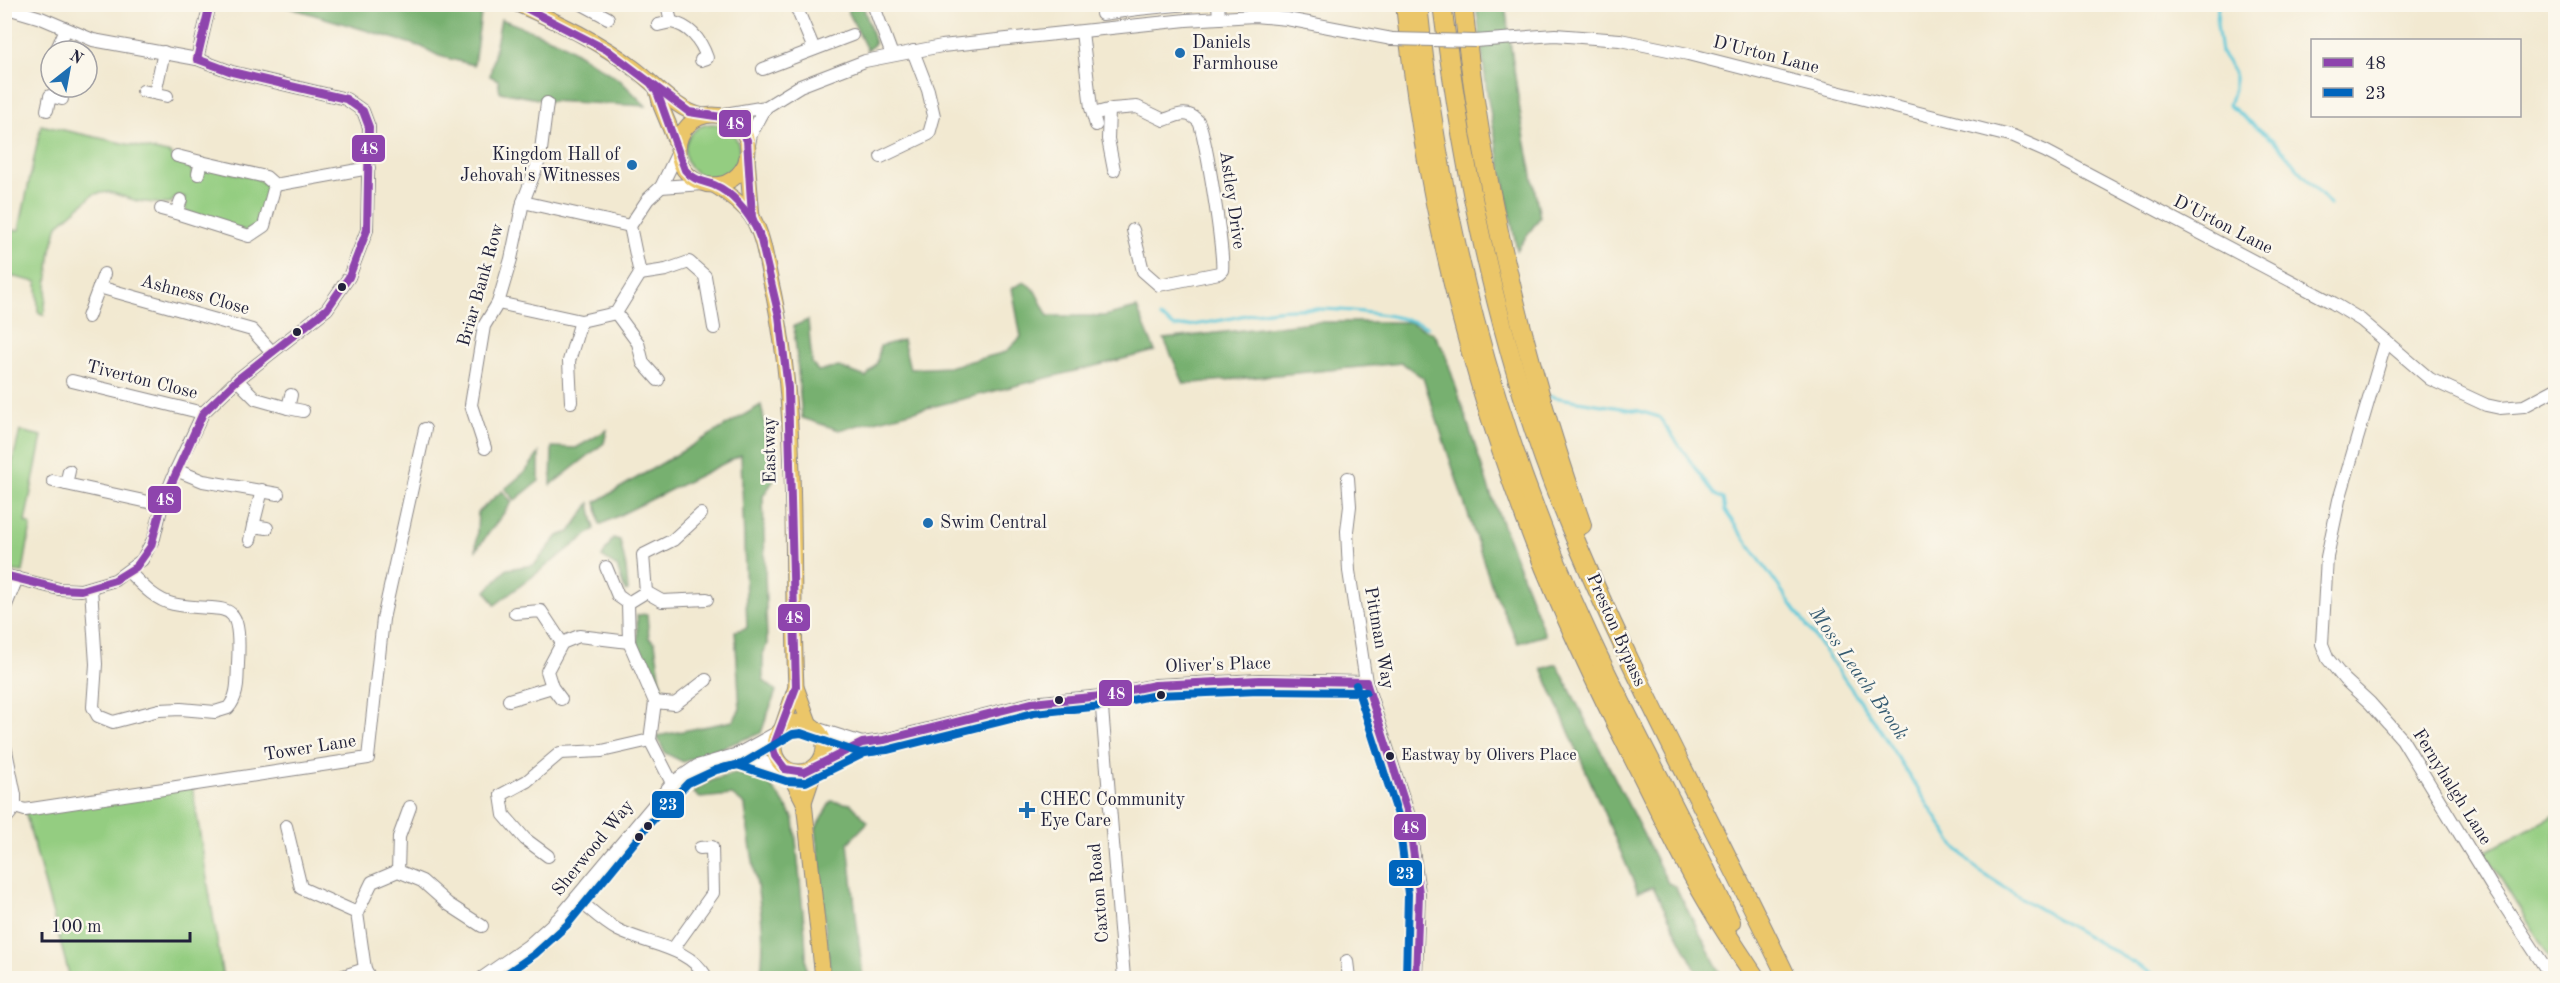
<svg xmlns="http://www.w3.org/2000/svg" width="2560" height="983" font-family="'Old Standard TT',serif">
<style>
.green{fill:#94cd81;stroke:#5b785e;stroke-width:1.5}
.forest{fill:#77b06f;stroke:#4c6955;stroke-width:1.5}
.lines{fill:none;stroke-linecap:round;stroke-linejoin:round}
.stream{stroke:#5ec8d9;stroke-width:3}
.minor-casing{stroke:#8a8686;stroke-width:14}
.major-casing{stroke:#8a8686;stroke-width:17}
.highway-casing{stroke:#8a8686;stroke-width:20}
.minor{stroke:#fff;stroke-width:12}
.major{stroke:#ebc669;stroke-width:15}
.highway{stroke:#ebc669;stroke-width:18}
.minor-bridge-casing{stroke:#8a8686;stroke-width:14;stroke-linecap:butt}
.minor-bridge{stroke:#fff;stroke-width:12}
.bus-1-casing{stroke:#fbf7ec;stroke-width:12}
.bus-2-casing{stroke:#fbf7ec;stroke-width:12}
.bus-1{stroke:#8e44ad;stroke-width:8}
.bus-2{stroke:#0065bd;stroke-width:8}
.poi-dot{fill:#1f6fb2;stroke:#fbf7ec;stroke-width:2}
.bus-dot{fill:#22223b;stroke:#fbf7ec;stroke-width:2}
.labels{text-anchor:middle;dominant-baseline:central;stroke-width:5;stroke-linejoin:round;paint-order:stroke}
.bus-label{font-size:16px;fill:#22223b;stroke:#fbf7ec;text-anchor:start}
.poi-label{font-size:18px;fill:#22223b;stroke:#fbf7ec;text-anchor:start}
.street-label{font-size:18px;fill:#22223b;stroke:#fbf7ec}
.water-label{font-size:20px;font-style:italic;fill:#375c72;stroke:#fbf7ec}
.line-badge{stroke:#fbf7ec;stroke-width:2}
.badge-label{font-size:16px;text-anchor:middle;font-weight:bold;fill:#fff}
</style>
<rect width="100%" height="100%" fill="#fbf7ec"/>
<filter id="ink" filterUnits="userSpaceOnUse"><feTurbulence type="fractalNoise" baseFrequency=".0167" numOctaves="2"/><feDisplacementMap in="SourceGraphic" scale="12" xChannelSelector="R" yChannelSelector="G"/><feConvolveMatrix kernelMatrix="1 2 1 2 8 2 1 2 1" color-interpolation-filters="sRGB"/></filter>
<filter id="wash" filterUnits="userSpaceOnUse"><feTurbulence type="fractalNoise" baseFrequency=".008" numOctaves="4" result="noise"/><feDisplacementMap in="SourceGraphic" scale="24" xChannelSelector="R" yChannelSelector="G"/><feGaussianBlur stdDeviation="1.35" result="paint"/><feColorMatrix in="noise" values="0 0 0 0 0 0 0 0 0 0 0 0 0 0 0 0 0 1.4 0 .05"/><feComposite in="paint" operator="in"/></filter>
<g filter="url(#wash)">
<rect width="100%" height="100%" fill="#f2e9d1"/>
<g class="green">
<circle cx="712" cy="151" r="27"/>
<path d="M41,125l131,29v6l19,6 1,9 9,1 6,-8 47,9 12,7c2,19 0,42 -21,47l-58,-19 -4,-9 2,-6 -9,-1 -4,6 -8,2 -27,-3 -28,-9 -15,2 -36,31 -7,25 -7,65 -6,-3 -1,-30 -32,-7 8,-45h6z"/>
<path d="M20,431l22,5 -17,86 6,3 -8,47 -18,-2v-98h5z"/>
<path d="M192,785l31,193h-153l-45,-167z"/>
<path d="M2555,815v151l-70,-114z"/>
</g>
<g class="forest">
<path d="M281,5h174l26,9 -7,51 -35,-9 -17,-9z"/>
<path d="M845,5h18l12,39 -8,6z"/>
<path d="M1476,5h29l16,113 19,99 -23,33 -29,-150z"/>
<path d="M501,19l59,23 60,38 26,26 -97,-5 -49,-9 -2,-12 -8,-4z"/>
<path d="M1024,282l10,7 14,27h56l33,-8 18,43 -316,79 -37,-12 -8,-92 14,-6 4,43 6,8 21,-4 27,10 11,-14 3,-17 23,-6 7,29 38,-2 58,-15 15,-15 -9,-49z"/>
<path d="M1312,322h97l24,11 11,17 46,142 55,143 -27,8 -26,-56 -69,-209 -21,-15 -218,21 -20,-45z"/>
<path d="M761,405l15,72 -13,19 4,148 -4,10v26l13,11 -15,42 -78,29 -18,-9 -8,-17 76,-15 7,-12 -5,-78 12,-3 -6,-173 -141,70 -4,-23z"/>
<path d="M607,430l-3,13 -53,42 1,-38 24,1z"/>
<path d="M539,453v28l-24,19 -10,-11 21,-18z"/>
<path d="M502,491l10,11 -36,48 2,-38z"/>
<path d="M590,503l5,26 -100,76 -9,-14 21,-22 27,-4 24,-29 12,-4z"/>
<path d="M613,538l7,2 6,27 2,24h-3l-8,-24 -15,-10z"/>
<path d="M647,614l2,24 6,5 8,52 -5,1 -20,-50 -1,-31z"/>
<path d="M1557,664l111,219 7,3 48,92h-23l-47,-91 -15,5 -96,-223z"/>
<path d="M735,773l33,10 14,17 12,19 11,114 2,45h-47c10,-57 -10,-115 -15,-173l-13,-10 -32,3 -7,-6 20,-12z"/>
<path d="M831,801l20,3 17,18 -20,21 15,135h-33l-14,-150z"/>
</g>
<g class="lines">
<g class="stream">
<path d="M2218,4l-1,20 4,29 13,19v17l-5,16 45,36 56,64"/>
<path d="M1160,317l15,10c30,-2 58,-10 87,-15 42,-7 129,-2 166,15"/>
<path d="M1547,396l92,15 20,6 55,77 9,5 2,12 147,207 82,127 25,26 52,33 129,74"/>
</g>
</g>
</g>
<g filter="url(#ink)">
<g class="lines">
<defs>
<g id="minor">
<path d="M582,4l26,14"/>
<path d="M667,4l4,18"/>
<path d="M795,4l19,45"/>
<path d="M873,4l19,51"/>
<path d="M1138,4v5l49,-5"/>
<path d="M1218,4l1,14"/>
<path d="M4,7l37,11 52,22 104,19 35,13 114,27 17,12 6,16 -2,103 -18,47 -22,32 -90,71 -34,33 -27,57 -14,35 -8,33 -12,22 -27,20 -34,10 -22,-1 -55,-14"/>
<path d="M1102,14l36,-5"/>
<path d="M658,25l13,-3c19,4 30,18 36,36l-6,2"/>
<path d="M1082,32l9,76 5,17"/>
<path d="M1475,41l80,-6 65,5 68,14 325,83 32,14 288,152 28,17 69,59 56,26 14,3 24,-2 32,-17"/>
<path d="M56,51l10,-22"/>
<path d="M197,59l13,-55"/>
<path d="M763,69l89,-34"/>
<path d="M143,91l24,5"/>
<path d="M155,93l9,-41"/>
<path d="M47,110l3,-14 12,3"/>
<path d="M1109,110l-1,29 6,31"/>
<path d="M1093,114l19,-5 25,-2 27,13c12,-4 23,-11 34,1 7,7 27,137 24,149l-3,3 -60,12 -16,-14 -10,-41"/>
<path d="M719,115l47,-8 34,-21 65,-25 77,-15 244,-26 68,-4 33,3 105,20"/>
<path d="M748,150l3,-16 15,-27"/>
<path d="M177,156l24,6 -3,12"/>
<path d="M881,157l48,-23 5,-18 -6,-26 -15,-39"/>
<path d="M275,185l94,-17"/>
<path d="M661,187l42,-3"/>
<path d="M523,202l107,24"/>
<path d="M161,209l15,4 5,-13"/>
<path d="M176,213l73,23 15,-10 11,-41 -9,-8 -65,-15"/>
<path d="M640,274l26,-4 23,-8 16,14 9,52"/>
<path d="M99,287l153,43 20,22"/>
<path d="M498,303l83,18 35,-8 24,-39 -10,-48 18,-27 13,-12 17,-35"/>
<path d="M616,313l22,30 5,20 15,17"/>
<path d="M88,317l16,-43"/>
<path d="M2386,341l-47,159 -12,57 -5,87 6,15 16,20 26,24 32,36 89,146 61,93"/>
<path d="M237,380l19,19 32,9"/>
<path d="M72,381l131,32"/>
<path d="M291,395l-3,13 15,3"/>
<path d="M571,402l-2,-41 12,-40"/>
<path d="M485,448l-14,-43 13,-79 14,-23 13,-44 12,-57 17,-44 7,-55"/>
<path d="M176,470l27,11 75,13"/>
<path d="M1348,478l2,28 -3,25 2,40 17,111 42,131 11,80 -3,85"/>
<path d="M53,481l13,3 3,-13"/>
<path d="M66,484l96,21"/>
<path d="M253,526l9,-36"/>
<path d="M250,540l3,-14 14,2"/>
<path d="M606,567l12,29 10,7"/>
<path d="M91,588l5,76 -3,43 5,9 15,6 46,-12 22,-1 34,3 13,-4c11,-12 9,-29 10,-44 4,-73 -13,-49 -65,-60 -18,-4 -31,-19 -44,-32"/>
<path d="M646,592l16,9 45,-2"/>
<path d="M4,610l13,-32"/>
<path d="M515,613l26,-2 21,32"/>
<path d="M1101,696l23,282"/>
<path d="M561,699l-9,-12 -5,-16 15,-28 17,-7 50,6"/>
<path d="M509,700l43,-13"/>
<path d="M655,702l20,2 31,-24"/>
<path d="M815,728l47,15"/>
<path d="M4,741l11,54v12"/>
<path d="M738,754l47,15"/>
<path d="M820,762l42,-19 22,-3 148,-37 69,-7 54,-11 104,-5 107,2"/>
<path d="M672,783l-22,-43 5,-38 -26,-60 -1,-39 18,-11 -3,-37 30,-15 28,-26"/>
<path d="M15,807l10,3 343,-52 15,-139 42,-190"/>
<path d="M4,817l4,-1 7,-9"/>
<path d="M286,826l15,62 56,25"/>
<path d="M548,856l-23,-17 -21,-24 -3,-20 26,-14 33,-28 42,-2 48,-11"/>
<path d="M398,871l1,-34 11,-30"/>
<path d="M576,898c13,10 27,24 42,32 29,15 71,16 89,48"/>
<path d="M673,949l40,-56 -1,-46 -12,1"/>
<path d="M1347,961l2,17"/>
<path d="M338,978l27,-9"/>
<path d="M370,978l-5,-9 -8,-56 15,-31 26,-11 24,10 26,23 34,22"/>
<path d="M482,978l46,-32 31,-28 113,-135 25,-17 41,-12 40,-22"/>
</g>
<g id="major">
<path d="M517,4c41,18 83,38 118,65 22,17 41,41 68,47"/>
<path d="M657,90l4,16 17,41"/>
<circle cx="713" cy="150" r="35"/>
<path d="M747,158l5,59"/>
<path d="M714,185c13,8 29,19 38,32 11,18 14,42 18,61 31,132 20,274 26,409l14,38"/>
<circle cx="799" cy="747" r="25"/>
<path d="M782,728l14,-41"/>
<path d="M788,771l16,31 19,176"/>
<path d="M804,802l12,-36"/>
</g>
<g id="highway">
<path d="M1405,4c19,186 62,366 130,540 30,77 66,151 103,224 23,45 44,92 70,135 15,26 32,51 48,75"/>
<path d="M1418,4c21,213 76,425 165,619 46,102 102,198 148,299"/>
<path d="M1442,4c21,168 57,346 120,503 65,162 150,314 225,471"/>
<path d="M1463,4c18,179 60,352 119,521"/>
</g>
</defs>
<use href="#minor" class="minor-casing"/>
<use href="#major" class="major-casing"/>
<use href="#highway" class="highway-casing"/>
<use href="#minor" class="minor"/>
<use href="#major" class="major"/>
<use href="#highway" class="highway"/>
<defs>
<path id="minor-bridge" d="M1392,39l83,2"/>
</defs>
<use href="#minor-bridge" class="minor-bridge-casing"/>
<use href="#minor-bridge" class="minor-bridge"/>
<defs>
<g id="bus-1">
<path d="M518,4l89,46 82,62 39,6 6,4 13,18 5,77 9,23 18,76 9,72 8,299 -23,61 2,8 10,13 19,3 58,-29 22,-3 148,-37 69,-7 54,-11 104,-5 107,2"/>
<path d="M197,59l13,-55"/>
<path d="M652,85l5,7 28,78c8,10 18,11 29,15 21,9 35,29 45,48"/>
<path d="M4,575l55,14 22,1 34,-10 21,-13 15,-21 11,-41 41,-92 34,-33 90,-71 22,-32 18,-47 2,-103 -6,-16 -17,-12 -114,-27 -35,-13"/>
<path d="M1366,682l42,131 11,80 -3,85"/>
</g>
<g id="bus-2">
<path d="M1356,685l42,130 10,79 -2,84"/>
<path d="M722,768l15,-3 49,16 20,1 59,-29 12,-2"/>
<path d="M500,978l35,-24 32,-29 84,-103 37,-39 28,-13 26,-6 51,-30 8,-1 59,20 27,-3 147,-37 68,-7 54,-11 103,-4 107,1"/>
</g>
</defs>
<use href="#bus-1" class="bus-1-casing"/>
<use href="#bus-2" class="bus-2-casing"/>
<use href="#bus-1" class="bus-1"/>
<use href="#bus-2" class="bus-2"/>
</g>
</g>
<g class="poi-dot">
<circle cx="1180" cy="53" r="6"/>
<circle cx="632" cy="165" r="6"/>
<circle cx="928" cy="523" r="6"/>
<path d="M1024 801h6v6h6v6h-6v6h-6v-6h-6v-6h6z"/>
</g>
<g class="bus-dot">
<circle cx="342" cy="287" r="5"/>
<circle cx="297" cy="332" r="5"/>
<circle cx="1161" cy="695" r="5"/>
<circle cx="1059" cy="700" r="5"/>
<circle cx="1390" cy="756" r="5"/>
<circle cx="648" cy="826" r="5"/>
<circle cx="639" cy="837" r="5"/>
</g>
<g class="labels">
<g class="bus-label">
<text x="1401" y="756">Eastway by Olivers Place</text>
</g>
<g class="poi-label">
<text x="1192" y="43">Daniels<tspan x="1192" dy="21">Farmhouse</tspan></text>
<text x="620" y="155" text-anchor="end">Kingdom Hall of<tspan x="620" dy="21">Jehovah's Witnesses</tspan></text>
<text x="940" y="523">Swim Central</text>
<text x="1040" y="800">CHEC Community<tspan x="1040" dy="21">Eye Care</tspan></text>
</g>
<g class="street-label">
<text transform="translate(1766 55) rotate(14)">D'Urton Lane</text>
<text transform="translate(1232 200) rotate(82)">Astley Drive</text>
<text transform="translate(2223 225) rotate(27)">D'Urton Lane</text>
<text transform="translate(481 285) rotate(-74)">Briar Bank Row</text>
<text transform="translate(195 295) rotate(15)">Ashness Close</text>
<text transform="translate(142 380) rotate(14)">Tiverton Close</text>
<text transform="translate(770 450) rotate(-91)">Eastway</text>
<text transform="translate(1616 630) rotate(66)">Preston Bypass</text>
<text transform="translate(1379 638) rotate(80)">Pittman Way</text>
<text transform="translate(1218 665) rotate(-2)">Oliver's Place</text>
<text transform="translate(310 748) rotate(-9)">Tower Lane</text>
<text transform="translate(2452 787) rotate(58)">Fernyhalgh Lane</text>
<text transform="translate(593 848) rotate(-51)">Sherwood Way</text>
<text transform="translate(1099 893) rotate(-95)">Caxton Road</text>
</g>
<g class="water-label">
<text transform="translate(1858 674) rotate(55)">Moss Leach Brook</text>
</g>
</g>
<g class="line-badge">
<rect x="718" y="109" width="34" height="29" rx="6" fill="#8e44ad"/>
<rect x="351" y="134" width="35" height="29" rx="6" fill="#8e44ad"/>
<rect x="147" y="485" width="35" height="29" rx="6" fill="#8e44ad"/>
<rect x="777" y="603" width="34" height="29" rx="6" fill="#8e44ad"/>
<rect x="1098" y="679" width="35" height="28" rx="6" fill="#8e44ad"/>
<rect x="651" y="790" width="34" height="29" rx="6" fill="#0065bd"/>
<rect x="1393" y="813" width="34" height="28" rx="6" fill="#8e44ad"/>
<rect x="1388" y="859" width="35" height="28" rx="6" fill="#0065bd"/>
</g>
<g class="badge-label">
<text x="735" y="129">48</text>
<text x="369" y="154">48</text>
<text x="165" y="505">48</text>
<text x="794" y="623">48</text>
<text x="1116" y="699">48</text>
<text x="668" y="810">23</text>
<text x="1410" y="833">48</text>
<text x="1405" y="879">23</text>
</g>
<rect width="2560" height="983" fill="none" stroke="#fbf7ec" stroke-width="24"/>
<rect x="2311" y="39" width="210" height="78" fill="#fbf7ec" stroke="#a4a2a5" stroke-width="1.5"/>
<rect x="2323" y="58" width="30" height="9" fill="#8e44ad" stroke="#a4a2a5" stroke-width="1.5"/>
<text x="2365" y="69" font-size="18" fill="#22223b">48</text>
<rect x="2323" y="88" width="30" height="9" fill="#0065bd" stroke="#a4a2a5" stroke-width="1.5"/>
<text x="2365" y="99" font-size="18" fill="#22223b">23</text>
<g transform="translate(69 69) rotate(31)"><circle r="28" fill="#fbf7ec" stroke="#a4a2a5" stroke-width="1.5"/>
<path d="M0-4.5L10 22L0 15L-10 22Z" fill="#1f6fb2"/>
<text y="-9" font-size="16" font-weight="bold" text-anchor="middle" fill="#22223b">N</text>
</g>
<path d="M42 932v9h148v-9" fill="none" stroke="#22223b" stroke-width="3"/>
<text x="51" y="932" font-size="18" fill="#22223b" stroke="#fbf7ec" stroke-width="4.5" paint-order="stroke">100 m</text>
</svg>
